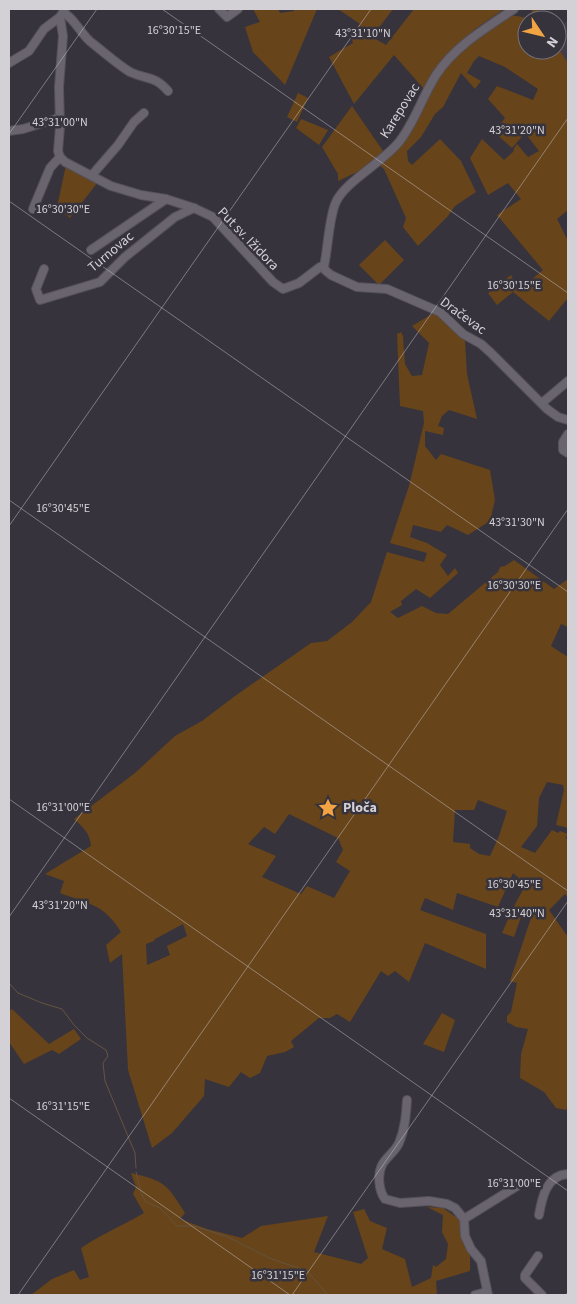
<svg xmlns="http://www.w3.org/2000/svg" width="577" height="1304" font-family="'Source Sans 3',sans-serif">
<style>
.built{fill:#433c4b}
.green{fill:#67441a;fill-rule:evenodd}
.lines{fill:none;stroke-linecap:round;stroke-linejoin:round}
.stream{stroke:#655340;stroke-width:1}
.minor-casing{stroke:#555159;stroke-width:10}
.minor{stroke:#69646e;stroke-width:8}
.ticks{fill:none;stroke:#d3d0d6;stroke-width:1;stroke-opacity:0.45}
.labels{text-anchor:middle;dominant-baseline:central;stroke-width:5;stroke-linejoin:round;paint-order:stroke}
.street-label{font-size:14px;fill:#d3d0d6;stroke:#37333c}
.poi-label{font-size:14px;font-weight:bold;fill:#d3d0d6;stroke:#37333c;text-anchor:start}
.ticks-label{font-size:12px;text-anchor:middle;fill:#d3d0d6;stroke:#37333c;stroke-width:5;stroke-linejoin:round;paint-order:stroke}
</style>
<rect width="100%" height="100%" fill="#37333c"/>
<path class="built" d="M568,20v43l-11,-17v-16z"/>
<g class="green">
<path d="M253,9h25l2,4 14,-2v-2h23l-32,76 -32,-33 -8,-25 15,-5z"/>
<path d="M338,9h55l-21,28 14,8 28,-36h90l-29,20 -43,43 -8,17 -30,-34 -40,49 -25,-47 24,-14 -2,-7 9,-12z"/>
<path d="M531,9h6l10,11h-20v30h30v-4l11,17v147l-11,9 11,22v57l-19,23 -36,-29 -16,13 -9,-12 23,-18 8,15 24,-20 -46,-55 24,-16 -13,-16 -20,12 -18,-37 12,-19 22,21 10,-9 -1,-1 4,-6 11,13 11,-6 -14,-18 -13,15 -18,-16 11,-14 -17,-19 9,-13 36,14 5,-11 -33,-22 -26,-11 -5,5 -7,12 14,8 -6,8 -14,-16 -18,34 -8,7 -14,23 -14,14 1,10 4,4 28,-26 21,22 15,31 -21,14 -7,10 -30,30 -15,-19 3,-9 -22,-49 -5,-4c14,-16 32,-32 41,-51 8,-15 13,-30 23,-44 13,-20 45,-43 66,-53 9,-4 17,4 26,1z"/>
<path d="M298,93l10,5 -11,24 -10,-5z"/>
<path d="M352,106l31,45 -13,15 -32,15v-7l-16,-27z"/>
<path d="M301,119l27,11 -9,15 -23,-17z"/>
<path d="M66,165l32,17 -28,36 -13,-11z"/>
<path d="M385,240l19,20 -25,25 -20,-20z"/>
<path d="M432,314l7,1 26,26 2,33 10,45 -28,-9 -7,6 -4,10 6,2 -1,7 -18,-4v15l11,14 5,-6 49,16 5,30 -5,21 -22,14 -21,-10 -6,7 -28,-7 -3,12 17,6 20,12 -7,10 8,11 7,-8 3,5 -28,25 -14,-9 -15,12 1,4 -12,7 8,6 24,-12 14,7 12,1 50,-42 2,-5 5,-1 9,-6 40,29 14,-10v48l-7,-3 -10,22 17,11v171l-12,-3 8,-35 -1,-5 -16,-3 -8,16 -2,28 -16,21 14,6 17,-23 6,3 2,-2 8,3 -2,3v2h2v58l-3,-3 -16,16 19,27v168l-2,5 -10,-2 -12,-16 -24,-14 1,-24 7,-25 -12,-2 -9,-5v-6l4,-4 6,-29 -7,-2 22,-66 -9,-4 -9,26 -12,-4 11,-25 13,-24 -13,-11 -15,34 -41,-14 -4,17 -28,-12 -5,12 66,24v35l-61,-26 -16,39 -14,-11 -7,5 -7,-5 -31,51 -13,-8 -7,4h-11l-28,23 3,6 -9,5 -18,4 -7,17 -10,5 -9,-6 -12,15 -24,-8 -1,17 -32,37 -20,15 -24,-78 -6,-116 -12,9 -4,-18 15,-13c-17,-28 -32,-28 -61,-39l4,-12 -19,-7 46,-28c-1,-13 -8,-19 -17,-27l61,-46 40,-37 27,-15 33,-25 76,-53 16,-2 25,-19 19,-20 16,-50 37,10 3,-9 -37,-10 19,-57 15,-63 -1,-12 -23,-5 -3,-72 4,-2 2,4 2,28 7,12 10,-1 7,-32 -17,-17zM478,800l29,11 -8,25 -9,20 -11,-2 -9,-6v-4l-17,-2 2,-32h19zM289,814l49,24 5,12 -7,12 14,9 -16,27 -27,-12 -6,8 -39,-17 14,-21 -28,-12 16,-17 11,7zM183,924l4,12 -20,10 3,9 -23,10 -1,-21 8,-3 1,-2z"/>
<path d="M12,1009l37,35 25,-15 7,10 -22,15 -7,-4 -28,14 -15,-22v-31z"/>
<path d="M442,1013l13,7 -11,32 -21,-8z"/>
<path d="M131,1173c34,8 36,11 54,40l-5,6 27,10 35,9 19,-12 67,-10 -14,36 47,12 7,-6 -15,-46 11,-3 6,12 17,7 -5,21 23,10 7,28 19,-9 2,-13 3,2 10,-8 2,-15 -6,-12 1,-17 -16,-8 16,1 17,12 3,23 7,12v16l-34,10 1,14h-406l21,-16 22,-9 6,10 9,-3 -8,-29c19,-13 42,-23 63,-35l-11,-19 3,-7z"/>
</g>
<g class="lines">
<g class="stream">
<path d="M9,983l9,10 24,10 20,6 12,16 13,13 19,12 2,6 -5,7 2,18 30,72 1,15"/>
<path d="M136,1172l5,21 5,9 14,6 17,18h17l34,11 41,21 38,13 21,24"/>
</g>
<defs>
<g id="minor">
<path d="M65,9l-5,8 3,19 -4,51 1,40 -2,24 2,6 5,5 46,24 30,9 25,4 28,9 19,9 60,65 10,7 16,-6 21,-16 4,-1"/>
<path d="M219,9l8,8 11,-8"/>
<path d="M514,9c-28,19 -59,37 -78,66 -14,22 -21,47 -37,67 -16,20 -54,40 -63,60 -7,14 -8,47 -12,64l1,4 6,5 26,12 30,2 53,23 23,22 18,10 10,9 56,56 11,8 10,3"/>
<path d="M63,13c10,3 19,23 29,30 13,10 25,21 38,29 17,8 24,3 38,19"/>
<path d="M9,63l20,-12 15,-22 16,-12"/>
<path d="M9,131l14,-2 36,-11"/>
<path d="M92,175l26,-30 16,-23 10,-9"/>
<path d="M33,209l17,-41 10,-11"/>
<path d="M91,250l75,-51"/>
<path d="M44,269l-8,20 4,11 60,-18 25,-25 50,-40 19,-9"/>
<path d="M542,403l26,-22"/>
<path d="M568,434l-5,8v8l5,3"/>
<path d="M407,1100c-1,15 -2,29 -8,43 -4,9 -13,14 -17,22 -5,10 -3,26 3,34l15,4 29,-2 18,3 8,4 9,11 1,17 6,13 10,12 7,34"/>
<path d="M539,1215c3,-18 8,-40 29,-41"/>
<path d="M464,1219l53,-33"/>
<path d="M538,1256l-13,19v3l17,17"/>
<path d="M475,1295l11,-3"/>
</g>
</defs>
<use href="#minor" class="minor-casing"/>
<use href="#minor" class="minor"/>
</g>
<path class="ticks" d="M162,9l406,284M9,134l88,-125M9,201l559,391M9,500l559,391M9,526l362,-517M9,799l559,392M9,917l559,-799M9,1098l281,197M18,1295l550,-786M292,1295l276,-394M566,1295l2,-3"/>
<defs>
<symbol id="sight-bare" viewBox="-9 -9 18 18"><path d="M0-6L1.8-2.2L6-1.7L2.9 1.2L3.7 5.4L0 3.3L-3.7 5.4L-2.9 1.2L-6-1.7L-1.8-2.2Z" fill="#f3a442" stroke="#37333c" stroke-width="2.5" paint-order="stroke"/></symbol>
</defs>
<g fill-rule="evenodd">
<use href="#sight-bare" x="314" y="794" width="28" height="28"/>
</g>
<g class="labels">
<g class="street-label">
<text transform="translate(400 111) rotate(-58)">Karepovac</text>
<text transform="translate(248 239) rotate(46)">Put sv. Ižidora</text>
<text transform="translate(111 252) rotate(-40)">Turnovac</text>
<text transform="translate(463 316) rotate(36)">Dračevac</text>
</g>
<g class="poi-label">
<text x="343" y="808">Ploča</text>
</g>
</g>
<g class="ticks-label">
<text x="174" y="34">16°30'15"E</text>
<text x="363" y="37">43°31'10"N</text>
<text x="60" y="126">43°31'00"N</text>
<text x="517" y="134">43°31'20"N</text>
<text x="63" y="213">16°30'30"E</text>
<text x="514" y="289">16°30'15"E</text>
<text x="63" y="512">16°30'45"E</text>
<text x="517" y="526">43°31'30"N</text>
<text x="514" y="589">16°30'30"E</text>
<text x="63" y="811">16°31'00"E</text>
<text x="514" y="888">16°30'45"E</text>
<text x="60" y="909">43°31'20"N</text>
<text x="517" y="917">43°31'40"N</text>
<text x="63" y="1110">16°31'15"E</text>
<text x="514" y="1187">16°31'00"E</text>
<text x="278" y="1279">16°31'15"E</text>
</g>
<rect width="577" height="1304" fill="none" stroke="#d3d0d6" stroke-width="20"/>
<g transform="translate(542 35) rotate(125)"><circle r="24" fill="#37333c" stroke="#75727a"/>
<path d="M0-4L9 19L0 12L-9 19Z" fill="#f3a442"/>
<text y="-8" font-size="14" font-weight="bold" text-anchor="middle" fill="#d3d0d6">N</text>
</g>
</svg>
